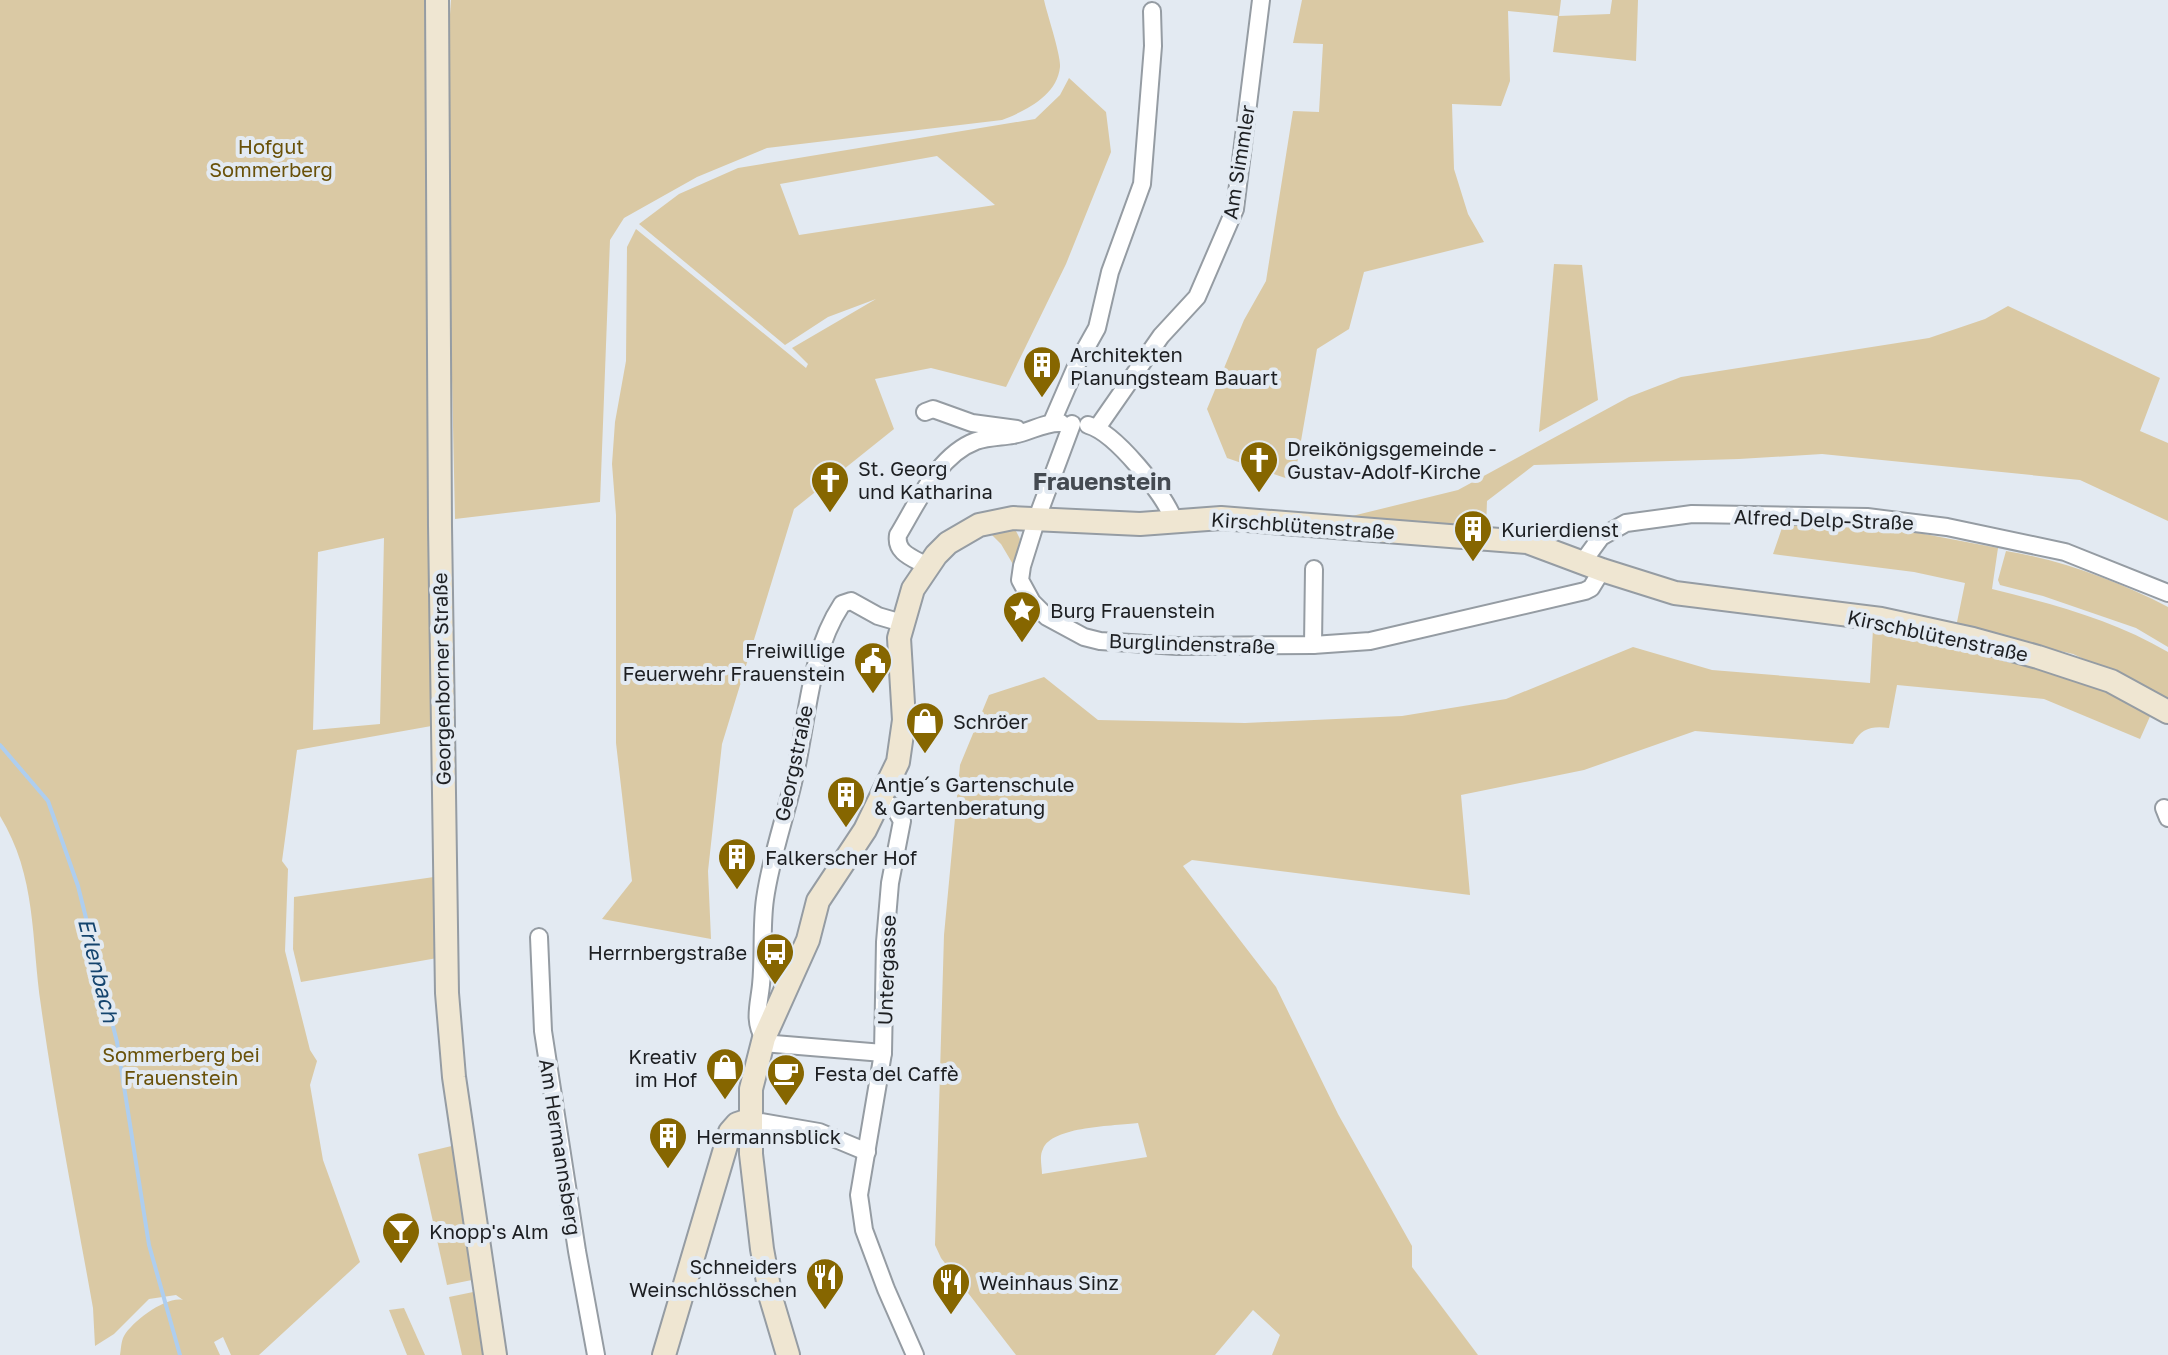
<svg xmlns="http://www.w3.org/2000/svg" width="2168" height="1355" font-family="'Golos Text',sans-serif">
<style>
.green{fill:#dac9a4;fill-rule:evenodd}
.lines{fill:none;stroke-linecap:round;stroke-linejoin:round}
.stream{stroke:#aeceef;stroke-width:4}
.street-casing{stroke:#959ca3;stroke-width:20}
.secondary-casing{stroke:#959ca3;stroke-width:26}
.street{stroke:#fff;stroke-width:16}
.secondary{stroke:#efe6d2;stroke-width:22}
.labels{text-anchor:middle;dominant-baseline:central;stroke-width:8;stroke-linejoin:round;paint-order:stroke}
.park-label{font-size:20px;fill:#695109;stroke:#e3eaf2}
.street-label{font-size:20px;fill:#1d1f22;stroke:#e3eaf2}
.poi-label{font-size:20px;fill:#1d1f22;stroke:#e3eaf2;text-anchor:start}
.water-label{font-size:22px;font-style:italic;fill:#14446e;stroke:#e3eaf2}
.quarter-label{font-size:24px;font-weight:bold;fill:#444a51;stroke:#e3eaf2}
</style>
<rect width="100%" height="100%" fill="#e3eaf2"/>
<g class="green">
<path d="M0,0h427l3,113 -2,406 8,9 1,197 -140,25 -15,111 6,8 -3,82 25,99 7,11 -7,24 13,75 37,102 -101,93h-28l-8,-18 -9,5 6,13h-100c1,-5 1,-14 4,-19 9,-15 42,-40 59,-36l-7,-5 -27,4 -35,35 -19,12 -2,-38c-18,-101 -38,-201 -52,-302 -10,-68 -4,-129 -41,-190zM384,538l-4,186 -67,6 5,-178z"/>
<path d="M451,0h593c3,14 17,55 16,67 -3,29 -35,44 -58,53l-235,28 -70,29 -73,41 -14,22 -10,262 -145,17 -7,-329 -1,-132z"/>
<path d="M1302,0h259l-2,16 51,-2 2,-14h26l-2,61 -83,-9 5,-36 -50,-5 2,70 -9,25 -49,-2 2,65 14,45 16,28 -120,30 -15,57 -32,20 -23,132 -67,-23 -20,-49 37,-89 22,-39 27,-170 26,1 4,-68 -30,-1z"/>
<path d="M1069,78l37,34 5,40 -45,112 -60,123 -75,-19 -56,11 19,50 -100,80 -72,235 -14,127 3,68 -109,-20 30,-38 -16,-138v-228l-4,-51 3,-42 11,-61 1,-114 9,-18 170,139 2,-4 -16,-16 84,-49 -48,18 -43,28 -146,-121 40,-30 59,-26 297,-49 25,-24zM937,156l58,49 -196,30 -19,-51z"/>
<path d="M1554,264l28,1 16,135 -59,32z"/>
<path d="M2008,306l152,72 -20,53 28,12v78l-88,-41 -258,-26 -83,5 -205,6 -47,36 -1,28 -142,-11 114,-28 171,-93 52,-20 248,-39 56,-19z"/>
<path d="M1783,525l115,4 100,19 -6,41c61,15 122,31 176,63v50l-15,-11 -80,-37 -117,-27 9,-44 -51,-11 -141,-18z"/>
<path d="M1015,529l5,10 -6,27 -13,-22 -11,-11z"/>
<path d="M2006,551c55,9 112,30 162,56v40l-32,-19 -93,-32 -43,-11 -2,-5z"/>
<path d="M1873,629l98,19 107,30 74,34 -12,27 -96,-40 -147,-14 -8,43c-17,-2 -28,0 -36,16l-158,-13 -111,39 -123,25 9,100 -278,-35 -9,6 93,121 62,127 74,132v21l66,88h-206l8,-20 -27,-25 -38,45h-199l-75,-97 -6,-13 9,-310 16,-170 29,-70 55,-18 54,43 147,3 157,-7 104,-17 127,-52 79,23 158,13zM1138,1123l9,34 -105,17c0,-8 -3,-18 1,-25 9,-23 72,-23 95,-26z"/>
<path d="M441,876l2,81 -142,25 -8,-33 1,-52z"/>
<path d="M460,1144l17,135 -30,6 -29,-131z"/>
<path d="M478,1291l8,64h-24l-13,-58z"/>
<path d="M404,1308l21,47h-18l-18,-45z"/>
</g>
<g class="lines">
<path class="stream" d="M0,745l48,56 30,85 39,156 32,203 31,110"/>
<defs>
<g id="street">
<path d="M925,412l8,-3 39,14 45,6"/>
<path d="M1052,422l26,-60 19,-34 13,-56 32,-88 11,-138 -1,-35"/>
<path d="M1072,424l-35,94 -15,48 -2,14 12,22 15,15 37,20 16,4 77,5 136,-1 57,-4 215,-50 6,-3 11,-18"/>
<path d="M1088,425c28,8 75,68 86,95"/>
<path d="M1097,428l64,-92 36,-39 38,-88 26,-209"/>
<path d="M1582,563l19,-26 25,-14 66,-9 175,3 80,10 118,25 103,41"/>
<path d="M927,566c-14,-8 -32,-13 -29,-31 20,-33 40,-80 78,-94 12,-4 25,-4 37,-6 17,-3 31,-13 48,-12"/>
<path d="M1313,645l1,-76"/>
<path d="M880,801l14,6 8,14 -12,62 -5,59 -2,111 -24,142 5,35 22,59 29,66"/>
<path d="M2164,808l4,10"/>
<path d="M539,937l4,94 34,220 19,104"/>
<path d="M764,1038c-11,-17 -5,-33 -3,-53 3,-28 0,-58 4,-86 6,-43 21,-83 30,-125 13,-57 14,-120 47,-170l9,-3 27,15 24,7"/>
<path d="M762,1043l121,10"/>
<path d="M749,1120l70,12 48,20"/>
</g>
<g id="secondary">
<path d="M437,0l3,526 7,467 7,84 41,278"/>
<path d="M664,1355l66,-223 7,-8 12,-4"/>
<path d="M788,1355l-17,-57 -9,-49 -11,-95v-65l13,-51 44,-98 10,-39 47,-71 33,-68 6,-42 -5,-82 14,-49 23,-34 12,-12 31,-18 34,-7 127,6 81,-6 306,24 75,28 73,23 206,26 92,20 65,18 73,24 57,31"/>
</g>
</defs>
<use href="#street" class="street-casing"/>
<use href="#secondary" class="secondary-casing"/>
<use href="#street" class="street"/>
<use href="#secondary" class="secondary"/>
</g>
<defs>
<symbol id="building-pin" viewBox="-11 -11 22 30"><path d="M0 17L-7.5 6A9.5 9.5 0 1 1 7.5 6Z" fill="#866600" stroke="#e3eaf2"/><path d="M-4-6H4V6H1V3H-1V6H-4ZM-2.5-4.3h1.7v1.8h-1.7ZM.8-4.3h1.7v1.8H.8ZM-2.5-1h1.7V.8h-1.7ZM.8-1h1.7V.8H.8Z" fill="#fff"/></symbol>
<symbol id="church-pin" viewBox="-11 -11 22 30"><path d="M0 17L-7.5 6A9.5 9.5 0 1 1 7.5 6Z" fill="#866600" stroke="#e3eaf2"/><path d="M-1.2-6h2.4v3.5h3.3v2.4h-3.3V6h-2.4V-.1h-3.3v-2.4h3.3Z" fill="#fff"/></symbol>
<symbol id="sight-pin" viewBox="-11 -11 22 30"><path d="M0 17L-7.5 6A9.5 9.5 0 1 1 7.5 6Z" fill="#866600" stroke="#e3eaf2"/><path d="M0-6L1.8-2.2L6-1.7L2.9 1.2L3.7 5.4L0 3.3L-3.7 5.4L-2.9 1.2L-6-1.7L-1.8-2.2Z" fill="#fff"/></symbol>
<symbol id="civic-pin" viewBox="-11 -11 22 30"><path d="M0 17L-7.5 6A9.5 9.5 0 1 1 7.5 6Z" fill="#866600" stroke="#e3eaf2"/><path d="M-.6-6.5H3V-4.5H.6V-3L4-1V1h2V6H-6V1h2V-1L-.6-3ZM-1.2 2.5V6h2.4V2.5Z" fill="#fff"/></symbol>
<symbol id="shop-pin" viewBox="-11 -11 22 30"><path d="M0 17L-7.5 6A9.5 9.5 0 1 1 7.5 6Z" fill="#866600" stroke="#e3eaf2"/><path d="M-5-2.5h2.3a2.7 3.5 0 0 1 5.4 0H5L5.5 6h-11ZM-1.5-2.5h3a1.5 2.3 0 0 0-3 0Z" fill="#fff"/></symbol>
<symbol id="bus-pin" viewBox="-11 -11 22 30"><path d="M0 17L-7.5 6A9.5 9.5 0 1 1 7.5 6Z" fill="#866600" stroke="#e3eaf2"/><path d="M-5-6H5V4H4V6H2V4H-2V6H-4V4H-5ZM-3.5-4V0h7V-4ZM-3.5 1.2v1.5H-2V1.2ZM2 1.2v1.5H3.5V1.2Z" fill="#fff"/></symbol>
<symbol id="cafe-pin" viewBox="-11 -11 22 30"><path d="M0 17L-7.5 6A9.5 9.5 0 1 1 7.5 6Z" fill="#866600" stroke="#e3eaf2"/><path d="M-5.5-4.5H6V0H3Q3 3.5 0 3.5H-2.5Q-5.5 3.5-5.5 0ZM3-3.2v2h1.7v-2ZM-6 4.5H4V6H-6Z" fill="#fff"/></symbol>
<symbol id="bar-pin" viewBox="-11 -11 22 30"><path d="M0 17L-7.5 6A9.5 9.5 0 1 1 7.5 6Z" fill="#866600" stroke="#e3eaf2"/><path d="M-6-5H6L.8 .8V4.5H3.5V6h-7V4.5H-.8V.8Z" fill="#fff"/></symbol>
<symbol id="restaurant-pin" viewBox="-11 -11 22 30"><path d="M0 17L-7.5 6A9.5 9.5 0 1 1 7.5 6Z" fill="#866600" stroke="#e3eaf2"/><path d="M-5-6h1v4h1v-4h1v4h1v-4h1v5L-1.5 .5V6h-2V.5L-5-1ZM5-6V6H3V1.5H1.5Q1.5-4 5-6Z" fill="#fff"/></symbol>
</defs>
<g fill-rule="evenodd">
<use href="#building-pin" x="1020" y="343" width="44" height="60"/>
<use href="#church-pin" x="1237" y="438" width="44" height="60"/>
<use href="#church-pin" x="808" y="458" width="44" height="60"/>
<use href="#building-pin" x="1451" y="507" width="44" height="60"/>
<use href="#sight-pin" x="1000" y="588" width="44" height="60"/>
<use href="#civic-pin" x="851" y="639" width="44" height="60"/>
<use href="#shop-pin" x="903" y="699" width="44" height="60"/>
<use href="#building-pin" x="824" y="773" width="44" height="60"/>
<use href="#building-pin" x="715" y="835" width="44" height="60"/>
<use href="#bus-pin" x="753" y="930" width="44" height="60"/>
<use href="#shop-pin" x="703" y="1045" width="44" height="60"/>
<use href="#cafe-pin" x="764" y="1051" width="44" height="60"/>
<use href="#building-pin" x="646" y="1114" width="44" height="60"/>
<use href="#bar-pin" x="379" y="1209" width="44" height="60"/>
<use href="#restaurant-pin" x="803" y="1255" width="44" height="60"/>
<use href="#restaurant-pin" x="929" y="1260" width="44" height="60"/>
</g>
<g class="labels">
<g class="park-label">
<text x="271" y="146">Hofgut<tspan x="271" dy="23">Sommerberg</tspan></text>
<text x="181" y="1054">Sommerberg bei<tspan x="181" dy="23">Frauenstein</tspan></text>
</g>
<g class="street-label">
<text transform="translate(1238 162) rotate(-81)">Am Simmler</text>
<text transform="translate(1824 519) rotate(2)">Alfred-Delp-Straße</text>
<text transform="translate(1303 525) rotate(4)">Kirschblütenstraße</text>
<text transform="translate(1938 635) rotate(12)">Kirschblütenstraße</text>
<text transform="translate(1192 643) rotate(2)">Burglindenstraße</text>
<text transform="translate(441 679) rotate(-91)">Georgenborner Straße</text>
<text transform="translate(793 763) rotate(-78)">Georgstraße</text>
<text transform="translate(886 970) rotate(-88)">Untergasse</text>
<text transform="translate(561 1147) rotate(81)">Am Hermannsberg</text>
</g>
<g class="poi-label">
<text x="1070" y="354">Architekten<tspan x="1070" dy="23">Planungsteam Bauart</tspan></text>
<text x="1287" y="448">Dreikönigsgemeinde -<tspan x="1287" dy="23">Gustav-Adolf-Kirche</tspan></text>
<text x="858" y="468">St. Georg<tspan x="858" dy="23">und Katharina</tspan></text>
<text x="1501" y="529">Kurierdienst</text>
<text x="1050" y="610">Burg Frauenstein</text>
<text x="845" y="650" text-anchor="end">Freiwillige<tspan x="845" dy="23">Feuerwehr Frauenstein</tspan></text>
<text x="953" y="721">Schröer</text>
<text x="874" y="784">Antje´s Gartenschule<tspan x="874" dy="23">&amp; Gartenberatung</tspan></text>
<text x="765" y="857">Falkerscher Hof</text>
<text x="747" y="952" text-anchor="end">Herrnbergstraße</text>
<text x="697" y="1056" text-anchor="end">Kreativ<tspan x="697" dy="23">im Hof</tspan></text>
<text x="814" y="1073">Festa del Caffè</text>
<text x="696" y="1136">Hermannsblick</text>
<text x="429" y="1231">Knopp's Alm</text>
<text x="797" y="1266" text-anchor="end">Schneiders<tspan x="797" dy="23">Weinschlösschen</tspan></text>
<text x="979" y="1282">Weinhaus Sinz</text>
</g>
<g class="water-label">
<text transform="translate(99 970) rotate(76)">Erlenbach</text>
</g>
<g class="quarter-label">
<text x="1102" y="480">Frauenstein</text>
</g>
</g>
</svg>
